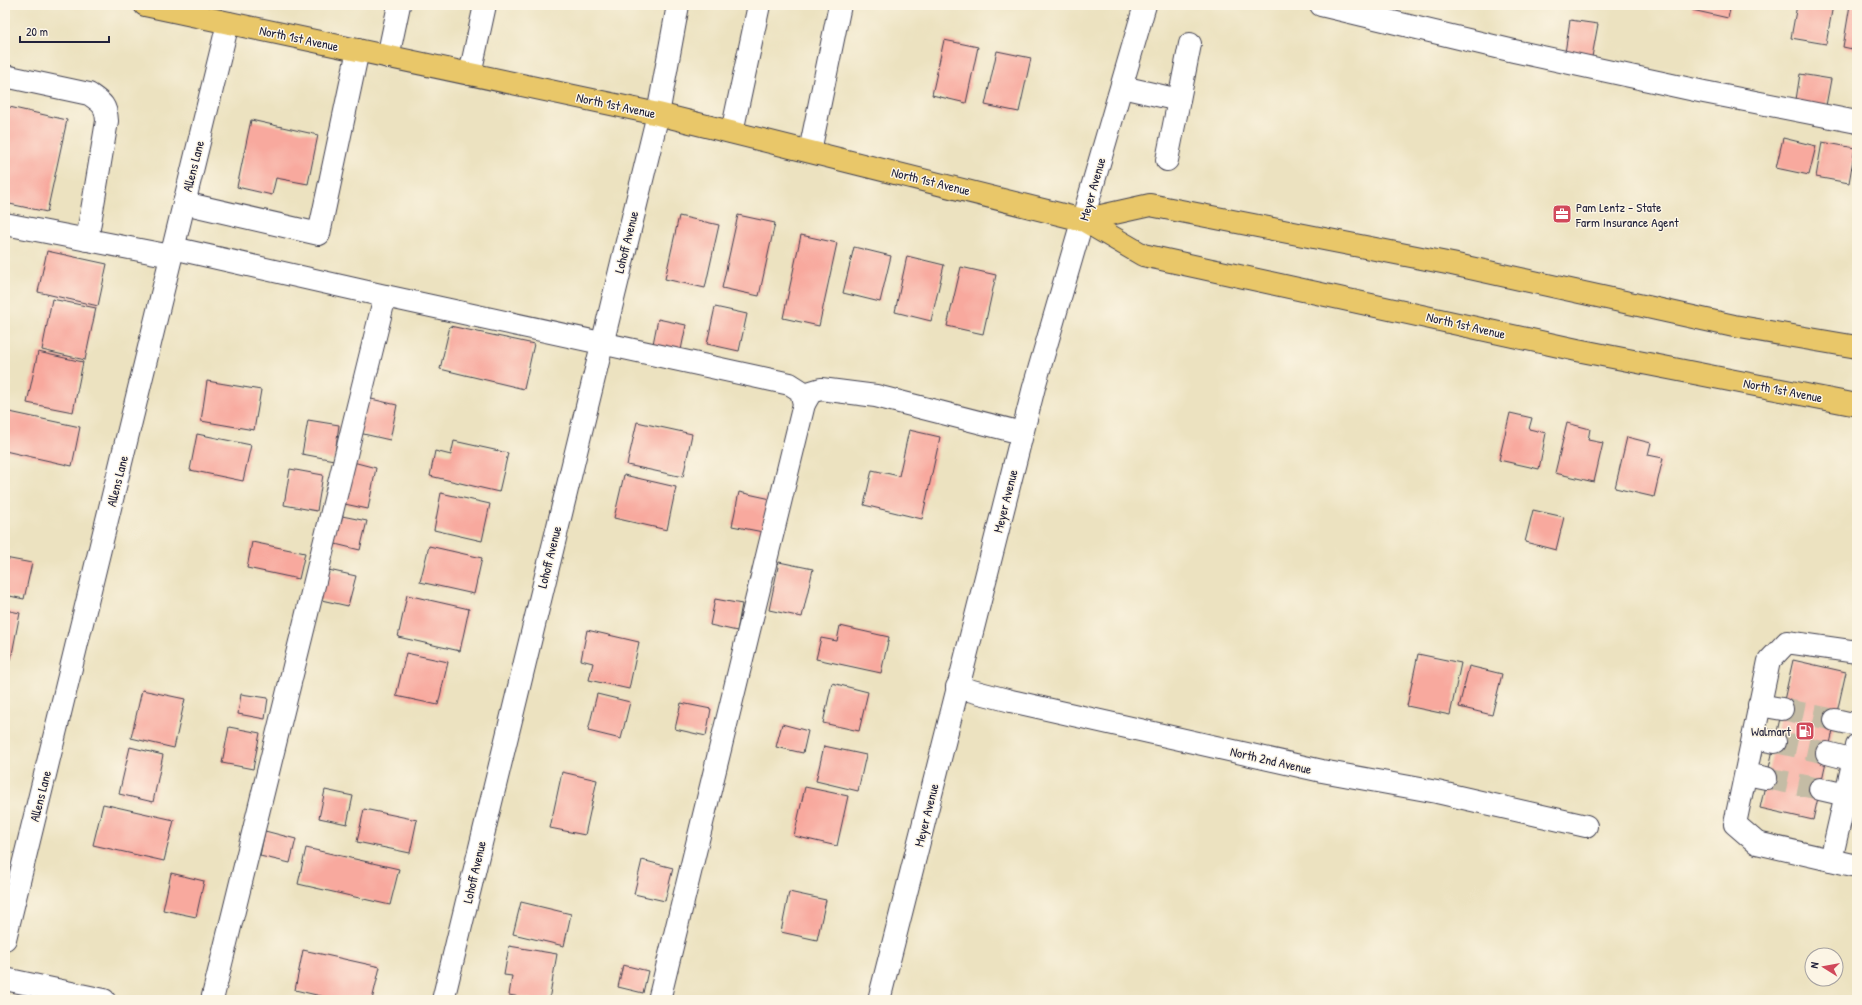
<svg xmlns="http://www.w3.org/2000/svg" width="1862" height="1005" font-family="'Patrick Hand',sans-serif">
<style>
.building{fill:#f8a99e}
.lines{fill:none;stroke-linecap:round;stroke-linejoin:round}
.minor-tunnel{stroke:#c4bca5;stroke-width:22;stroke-dasharray:22 11;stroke-linecap:butt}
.minor-casing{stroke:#403f4f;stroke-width:24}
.major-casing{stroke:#403f4f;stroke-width:24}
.minor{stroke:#fff;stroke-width:22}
.major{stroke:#e9c769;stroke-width:22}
.labels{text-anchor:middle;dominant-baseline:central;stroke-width:3;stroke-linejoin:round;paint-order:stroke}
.street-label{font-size:13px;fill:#22223b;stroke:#fcf5e5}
.poi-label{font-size:13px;fill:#22223b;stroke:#fcf5e5;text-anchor:start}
</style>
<rect width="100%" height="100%" fill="#fcf5e5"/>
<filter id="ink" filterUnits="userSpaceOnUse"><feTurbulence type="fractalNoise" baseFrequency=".025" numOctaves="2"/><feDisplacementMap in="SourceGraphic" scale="8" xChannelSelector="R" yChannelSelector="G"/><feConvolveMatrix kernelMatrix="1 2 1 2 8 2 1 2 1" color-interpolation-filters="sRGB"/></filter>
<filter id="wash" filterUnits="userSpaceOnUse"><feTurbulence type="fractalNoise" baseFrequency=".012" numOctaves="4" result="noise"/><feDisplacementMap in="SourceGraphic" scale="16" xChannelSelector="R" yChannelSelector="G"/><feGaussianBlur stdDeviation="0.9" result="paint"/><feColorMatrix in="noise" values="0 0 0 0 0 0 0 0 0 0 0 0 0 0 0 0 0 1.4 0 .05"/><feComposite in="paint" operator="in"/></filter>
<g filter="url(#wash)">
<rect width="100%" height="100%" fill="#ece2c0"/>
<g id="blocks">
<g class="building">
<path d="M1693,5h38l-3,13 -36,-8z"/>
<path d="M1797,5h36l-7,39 -35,-6z"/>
<path d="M1850,5h7v45l-14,-3z"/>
<path d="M1570,20l28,4 -6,33 -27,-4z"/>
<path d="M944,40l34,7 -12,56 -34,-8z"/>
<path d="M997,51l34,7 -12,54 -34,-7z"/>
<path d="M1800,74l31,5 -6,32 -30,-5z"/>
<path d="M5,106l62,14 -20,92 -42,-9z"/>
<path d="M251,120l67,15 -10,49 -32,-6 -4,17 -35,-8z"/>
<path d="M1783,138l33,8 -7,29 -33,-7z"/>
<path d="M1822,142l33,6 -6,35 -33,-6z"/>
<path d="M738,215l37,8 -16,73 -37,-8z"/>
<path d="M679,216l40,9 -14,63 -40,-9z"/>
<path d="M801,235l36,8 -18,83 -36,-8z"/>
<path d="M854,247l37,9 -11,46 -37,-9z"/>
<path d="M47,251l60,13 -9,42 -60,-14z"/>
<path d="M907,256l37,9 -13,56 -36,-9z"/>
<path d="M961,267l35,8 -13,59 -36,-8z"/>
<path d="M52,299l44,9 -11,52 -43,-10z"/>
<path d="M715,307l32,7 -8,37 -32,-7z"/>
<path d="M658,319l28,6 -6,30 -28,-6z"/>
<path d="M450,326l84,18 -10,45 -84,-20z"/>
<path d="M38,352l45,10 -10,50 -46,-9z"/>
<path d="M207,381l54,9 -7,40 -53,-9z"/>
<path d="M367,398l30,7 -7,35 -31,-7z"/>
<path d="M5,411l75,16 -8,39 -67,-15z"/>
<path d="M1510,413l22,5 -3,11 17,4 -7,36 -40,-9z"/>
<path d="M308,420l31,5 -5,35 -32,-6z"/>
<path d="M637,422l55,12 -9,43 -56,-12z"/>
<path d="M1567,423l23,6 -2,11 15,3 -9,39 -39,-9z"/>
<path d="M909,430l31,7 -18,82 -58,-14 8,-35 27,6z"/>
<path d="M197,434l54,11 -8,36 -53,-11z"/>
<path d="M1627,437l24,6 -3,12 15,3 -9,39 -39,-9z"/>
<path d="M454,441l54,12 -9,39 -69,-16 5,-25 16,4z"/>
<path d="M349,461l27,7 -8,41 -28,-6z"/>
<path d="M290,469l33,6 -6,36 -33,-6z"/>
<path d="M624,475l52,12 -9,43 -53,-12z"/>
<path d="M739,492l32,7 -8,33 -31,-6z"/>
<path d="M441,493l49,11 -8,37 -48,-11z"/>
<path d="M1533,510l31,7 -8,33 -31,-8z"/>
<path d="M337,515l30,6 -7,29 -29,-7z"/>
<path d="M252,542l53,11 -6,26 -52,-11z"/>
<path d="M429,546l53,12 -8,36 -54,-12z"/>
<path d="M5,558l27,5 -8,36 -19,-4z"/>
<path d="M779,562l34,7 -11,48 -33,-7z"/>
<path d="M324,569l32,7 -8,30 -31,-7z"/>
<path d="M407,595l62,14 -9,42 -62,-14z"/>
<path d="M715,599l27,5 -5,27 -27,-6z"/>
<path d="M5,610l15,3 -9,46 -6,-1z"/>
<path d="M840,626l49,11 -8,36 -65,-14 5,-21 16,3z"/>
<path d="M587,630l52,12 -10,47 -40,-9 4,-17 -12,-3z"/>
<path d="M406,653l42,9 -10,43 -42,-9z"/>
<path d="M1418,654l43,9 -11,52 -43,-9z"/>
<path d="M1793,660l53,12 -33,148 -53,-12z"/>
<path d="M1469,666l33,8 -10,41 -33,-8z"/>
<path d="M832,683l36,9 -9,39 -36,-8z"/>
<path d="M142,690l43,9 -11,49 -43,-10z"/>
<path d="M241,694l27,4 -3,21 -27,-5z"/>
<path d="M597,694l33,8 -9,37 -33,-8z"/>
<path d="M681,703l30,6 -5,27 -31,-7z"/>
<path d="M782,724l26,7 -5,22 -27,-6z"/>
<path d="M229,727l31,6 -7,36 -31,-6z"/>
<path d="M824,746l42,9 -8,36 -42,-10z"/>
<path d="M130,747l33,8 -10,47 -34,-8z"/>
<path d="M562,772l35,8 -12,55 -35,-7z"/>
<path d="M805,787l43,9 -11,50 -43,-10z"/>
<path d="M325,790l28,6 -6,28 -28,-6z"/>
<path d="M103,804l71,16 -10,41 -71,-16z"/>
<path d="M364,809l53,11 -7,33 -53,-11z"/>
<path d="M265,831l31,8 -6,24 -30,-7z"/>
<path d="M306,848l93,21 -9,36 -92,-21z"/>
<path d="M642,860l31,8 -8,33 -31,-7z"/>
<path d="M171,873l33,8 -8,36 -33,-7z"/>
<path d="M789,892l37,8 -9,40 -36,-8z"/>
<path d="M521,902l50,12 -7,32 -51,-12z"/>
<path d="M509,946l48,8 -8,46h-13l-27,-5 3,-19 -8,-1z"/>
<path d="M303,950l77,17 -8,33h-34l-43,-10z"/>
<path d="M623,965l25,6 -5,22 -25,-6z"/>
</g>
</g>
</g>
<g filter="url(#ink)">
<use href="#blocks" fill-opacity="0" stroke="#403f4f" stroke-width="1"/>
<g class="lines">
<g class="minor-tunnel">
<path d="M1782,709l53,11"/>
<path d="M1775,742l52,11"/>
<path d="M1766,778l54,11"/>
</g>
<defs>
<g id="minor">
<path d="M1321,5l193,46 190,41 153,30"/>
<path d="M388,57l11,-52"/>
<path d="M470,74l15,-69"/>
<path d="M5,76l84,18c13,9 17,11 18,27l-20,119"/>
<path d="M1122,87l57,13 -12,60"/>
<path d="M1179,100l11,-56"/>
<path d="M732,132l27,-127"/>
<path d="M810,151l30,-146"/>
<path d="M184,203l135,31 39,-184"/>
<path d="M5,224l166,32"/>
<path d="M173,248l212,48"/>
<path d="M804,404l7,-12 10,-3 55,7 146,37"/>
<path d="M1857,652l-70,-10 -18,19 -34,163 22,19 100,23"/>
<path d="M957,687l54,14 311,70 115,21 149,34"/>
<path d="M1759,705l23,4"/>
<path d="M1835,720l22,5"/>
<path d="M1753,738l22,4"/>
<path d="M1827,753l27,7"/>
<path d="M1746,774l20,4"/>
<path d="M1820,789l26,6"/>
<path d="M1831,860l26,-114"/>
<path d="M5,939l223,-916"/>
<path d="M5,979l99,21"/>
<path d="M212,1000l173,-704 405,88 11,7 3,13 -145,596"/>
<path d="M443,1000l215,-886 20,-109"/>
<path d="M879,1000l155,-613 111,-382"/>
</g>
<g id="major">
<path d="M145,5l513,109 425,106 60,35 434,95 280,55"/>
<path d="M1083,220l67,-15 302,59 282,62 123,21"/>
</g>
</defs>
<use href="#minor" class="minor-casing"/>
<use href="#major" class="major-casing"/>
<use href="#minor" class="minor"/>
<use href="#major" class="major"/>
</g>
</g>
<defs>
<symbol id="office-square" viewBox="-11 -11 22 22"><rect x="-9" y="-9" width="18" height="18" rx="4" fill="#d1495b" stroke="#fcf5e5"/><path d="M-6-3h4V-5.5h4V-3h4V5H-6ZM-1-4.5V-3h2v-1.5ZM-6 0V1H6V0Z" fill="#fff"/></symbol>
<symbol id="fuel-square" viewBox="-11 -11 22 22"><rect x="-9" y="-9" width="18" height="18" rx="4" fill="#d1495b" stroke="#fcf5e5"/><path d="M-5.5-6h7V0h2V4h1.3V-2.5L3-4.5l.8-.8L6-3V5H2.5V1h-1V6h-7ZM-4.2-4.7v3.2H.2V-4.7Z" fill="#fff"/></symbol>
</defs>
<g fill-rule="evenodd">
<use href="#office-square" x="1551" y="203" width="22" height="22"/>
<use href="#fuel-square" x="1794" y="720" width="22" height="22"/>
</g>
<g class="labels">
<g class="street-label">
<text transform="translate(299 38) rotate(12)">North 1st Avenue</text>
<text transform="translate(616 105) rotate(12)">North 1st Avenue</text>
<text transform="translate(193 166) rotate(-76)">Allens Lane</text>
<text transform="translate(931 181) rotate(14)">North 1st Avenue</text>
<text transform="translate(1092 189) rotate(-74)">Meyer Avenue</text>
<text transform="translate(626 242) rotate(-76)">Lohoff Avenue</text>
<text transform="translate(1466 325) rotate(13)">North 1st Avenue</text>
<text transform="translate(1783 390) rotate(11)">North 1st Avenue</text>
<text transform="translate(117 481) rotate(-76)">Allens Lane</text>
<text transform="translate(1005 501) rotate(-76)">Meyer Avenue</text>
<text transform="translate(549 557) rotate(-76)">Lohoff Avenue</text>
<text transform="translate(1271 760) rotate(13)">North 2nd Avenue</text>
<text transform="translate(40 796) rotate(-76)">Allens Lane</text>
<text transform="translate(926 815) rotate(-76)">Meyer Avenue</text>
<text transform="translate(474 872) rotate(-77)">Lohoff Avenue</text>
</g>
<g class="poi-label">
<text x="1576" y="207">Pam Lentz - State<tspan x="1576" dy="15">Farm Insurance Agent</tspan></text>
<text x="1791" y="731" text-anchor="end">Walmart</text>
</g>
</g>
<rect width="1862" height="1005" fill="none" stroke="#fcf5e5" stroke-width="20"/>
<g transform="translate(1824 967) rotate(281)"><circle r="19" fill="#fcf5e5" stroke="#a5a1a1"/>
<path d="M0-3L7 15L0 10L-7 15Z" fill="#d1495b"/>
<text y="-6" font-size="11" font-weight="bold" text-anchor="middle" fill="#22223b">N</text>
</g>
<path d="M20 36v6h89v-6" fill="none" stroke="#22223b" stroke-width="2"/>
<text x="26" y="36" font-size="12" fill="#22223b" stroke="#fcf5e5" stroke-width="3" paint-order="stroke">20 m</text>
</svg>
